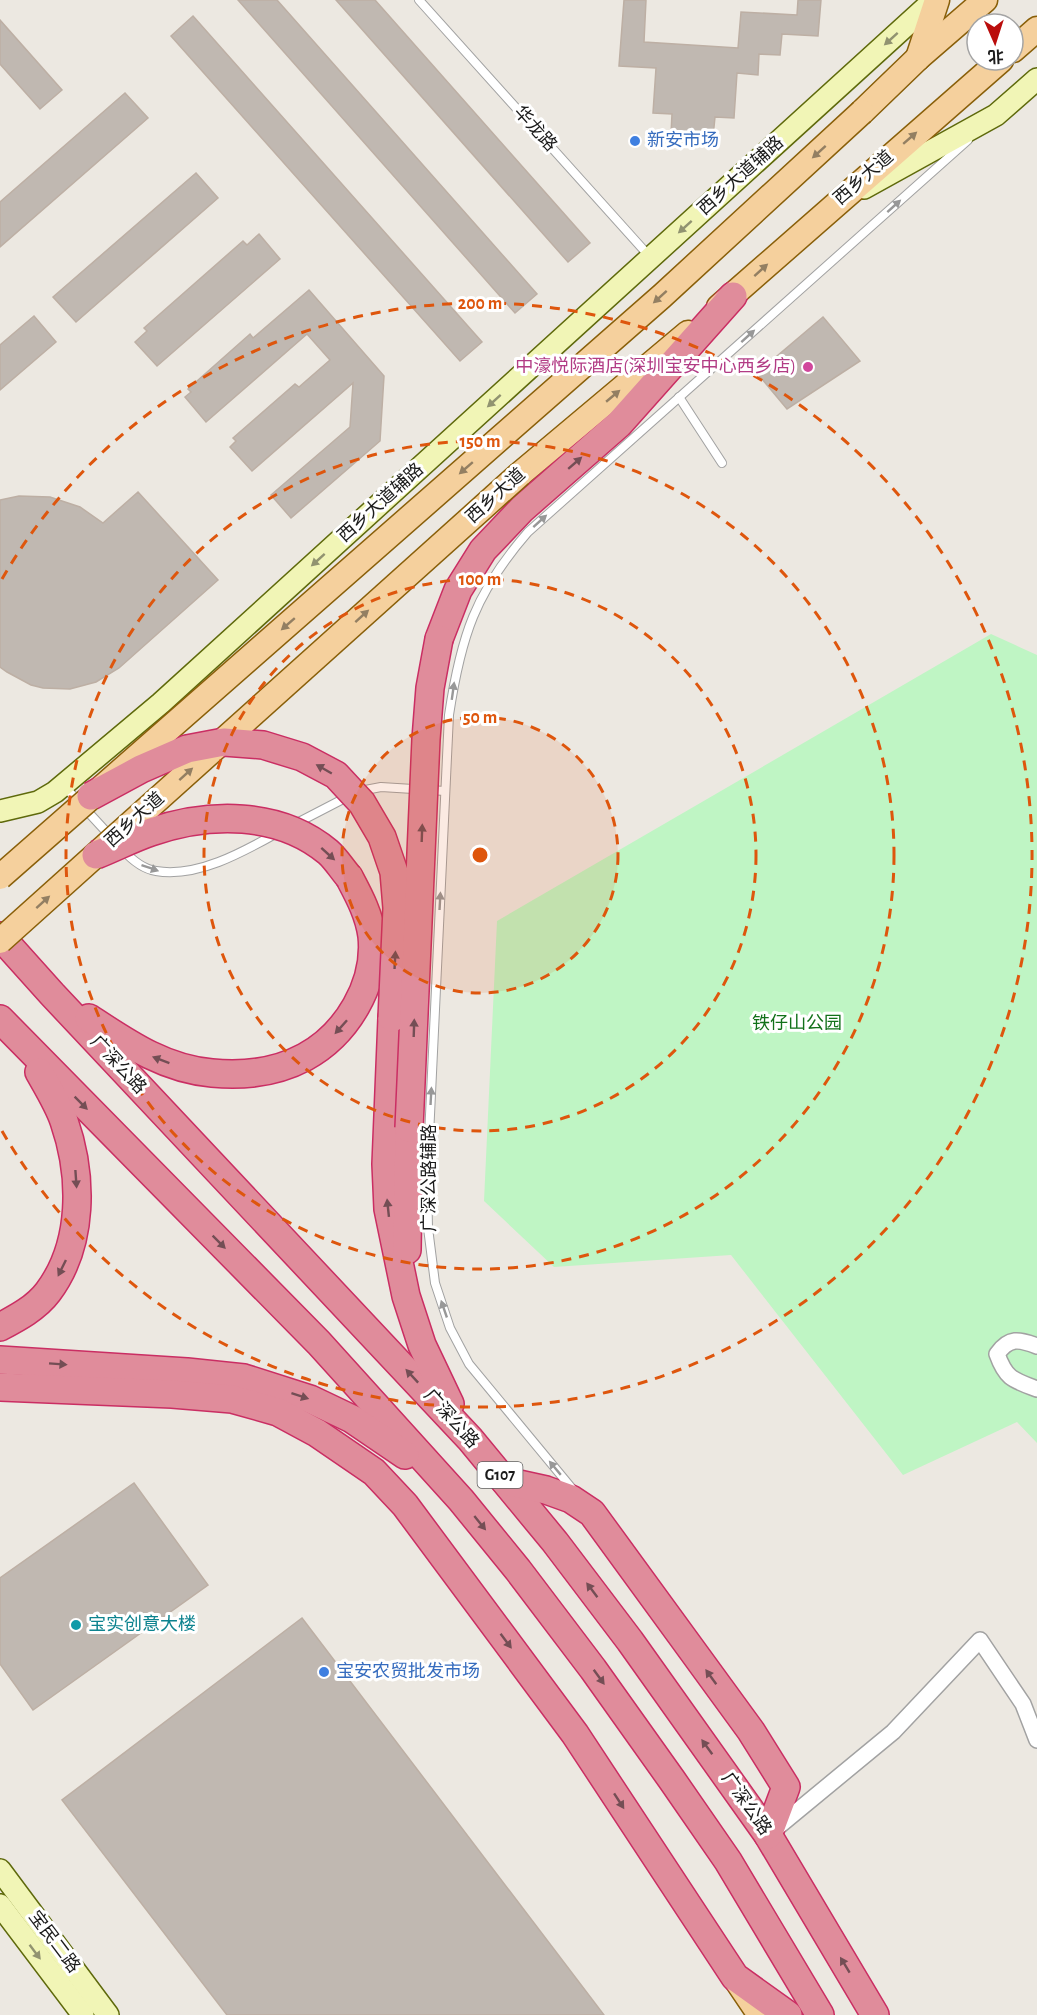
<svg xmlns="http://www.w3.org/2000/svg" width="1037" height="2015" font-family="'Alegreya Sans','Noto Sans SC',sans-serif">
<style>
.park{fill:#bff5c4}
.building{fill:#c0b8b1;stroke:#bdafa4;stroke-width:1.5}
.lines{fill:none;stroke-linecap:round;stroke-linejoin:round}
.lane-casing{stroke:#a2a2a2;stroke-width:10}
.street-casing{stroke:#a2a2a2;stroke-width:18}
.secondary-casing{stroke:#5e690b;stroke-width:24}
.primary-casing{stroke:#895f09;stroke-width:27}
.highway-casing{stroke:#ca2e63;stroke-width:30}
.lane{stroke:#fff;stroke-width:8}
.street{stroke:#fff;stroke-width:15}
.secondary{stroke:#f1f5b6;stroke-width:21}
.primary{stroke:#f5d09d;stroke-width:24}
.highway{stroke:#e08c9b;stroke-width:27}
.primary-bridge-casing{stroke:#895f09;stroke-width:27;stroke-linecap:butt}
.highway-bridge-casing{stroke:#ca2e63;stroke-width:30;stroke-linecap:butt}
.primary-bridge{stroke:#f5d09d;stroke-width:24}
.highway-bridge{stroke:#e08c9b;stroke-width:27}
.oneway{fill:#919370}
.oneway2{fill:#937f62}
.oneway3{fill:#989898}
.oneway4{fill:#744e55}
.ring{fill:none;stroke:#de560d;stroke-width:3;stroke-dasharray:10 8}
.shop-dot{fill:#3f7fe0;stroke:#fff;stroke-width:2}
.hotel-dot{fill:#d1479c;stroke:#fff;stroke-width:2}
.culture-dot{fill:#0f9aa8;stroke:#fff;stroke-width:2}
.labels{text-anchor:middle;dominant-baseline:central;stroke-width:6;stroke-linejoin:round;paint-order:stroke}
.shield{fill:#fff;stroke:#5f5f5f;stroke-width:1.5}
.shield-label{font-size:16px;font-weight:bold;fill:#1b1b1b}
.street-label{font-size:18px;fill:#1b1b1b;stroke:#fff}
.shop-label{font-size:18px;fill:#366cbe;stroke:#fff;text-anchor:start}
.hotel-label{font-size:18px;fill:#b23c85;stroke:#fff;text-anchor:end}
.park-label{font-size:18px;fill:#12711a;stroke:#fff}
.culture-label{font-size:18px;fill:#0d838f;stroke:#fff;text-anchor:start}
.centre{fill:#de560d;stroke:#fff;stroke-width:3}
.ring-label{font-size:18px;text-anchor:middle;font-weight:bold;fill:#de560d;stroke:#fff;stroke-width:6;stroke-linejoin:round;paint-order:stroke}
</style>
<rect width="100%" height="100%" fill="#ece8e1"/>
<path class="park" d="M991,634l46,21v788l-20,-21 -114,53 -172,-220 -177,12 -70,-66 13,-280z"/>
<g class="building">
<path d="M238,0h39l260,294 -22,19z"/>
<path d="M336,0h39l215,243 -22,19z"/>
<path d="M624,0h22l-2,42 94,6 3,-36 56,3 1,-15h23l-3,36 -36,-2 -2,21 -21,-1 -1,21 -21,-2 -3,45 -19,-1 -2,20 -42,-3 1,-20 -19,-1 3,-45 -37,-2z"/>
<path d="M193,16l289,326 -22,19 -289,-325z"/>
<path d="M0,20l62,70 -22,19 -40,-45z"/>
<path d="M125,93l23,25 -148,129v-45z"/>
<path d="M196,173l22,25 -142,124 -23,-25z"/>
<path d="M259,234l21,25 -123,107 -22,-24 12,-11 -3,-3 99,-87 4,4z"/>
<path d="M309,290l75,86 -4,65 -89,77 -20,-23 79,-68 3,-44 -101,88 -22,-24 6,-6 -3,-3 62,-54 4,3 31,-27 -23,-26 -101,88 -21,-25 6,-5 -3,-3 62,-55 3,4z"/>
<path d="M34,316l22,26 -56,48v-45z"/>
<path d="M823,317l37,44 -73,48 -30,-36z"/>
<path d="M138,492l80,88 -99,88 -23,14 -26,7 -27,-1 -12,-3 -24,-13 -7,-5v-167l19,-4 31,1 30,10 23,16z"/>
<path d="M134,1483l74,102 -175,125 -33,-46v-86z"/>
<path d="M302,1618l302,397h-377l-165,-215z"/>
</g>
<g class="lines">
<defs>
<g id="lane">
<path d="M419,0l231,257"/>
<path d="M679,397l43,66"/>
<path d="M65,787l47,51"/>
<path d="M360,791l21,-4 64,4"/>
<path d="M293,825l56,-29"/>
<path d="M122,849c9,10 20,20 34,22 41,7 87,-19 121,-38"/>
<path d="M574,1491l-105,-127 -19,-36 -15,-45 -7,-55 -1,-50 22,-463c12,-79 26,-122 79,-183l440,-392"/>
</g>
<g id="street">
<path d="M1037,1346c-18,-7 -28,-9 -40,8 9,25 16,26 40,35"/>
<path d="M773,1831l120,-99 87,-92 43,64 14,36"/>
</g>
<g id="secondary">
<path d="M864,188l132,-73 41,-36"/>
<path d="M0,811l38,-9 17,-10 106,-89 773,-703"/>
<path d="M0,1870l108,145"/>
<path d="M0,1905l83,110"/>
</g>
<g id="primary">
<path d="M1013,50l24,-21"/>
<path d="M918,58l19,-58"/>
<path d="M862,112l56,-54 67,-58"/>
<path d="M719,307l282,-247"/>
<path d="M520,474l168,-141"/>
<path d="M737,1981l23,34"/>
</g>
<g id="highway">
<path d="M439,639l19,-49 25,-40 39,-41 97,-85 114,-128"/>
<path d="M0,936l52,58 418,445 85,103 75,99 138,194 107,180"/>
<path d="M89,1018c38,25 75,51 123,55 31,3 65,-1 93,-16 42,-23 72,-73 67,-121 -3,-22 -13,-40 -23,-59"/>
<path d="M392,1018l-6,146 2,45 18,87 16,49 28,59"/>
<path d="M0,1019l319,324 142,157 57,70 75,99 79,111 56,81 92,154"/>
<path d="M407,1250l2,-122"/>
<path d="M0,1327c17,-9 36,-19 48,-35 36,-48 35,-116 16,-171 -6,-17 -16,-33 -25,-49"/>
<path d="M0,1360l187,12 57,6 66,21 42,20 53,36"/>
<path d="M0,1387l172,7 60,5 46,13 39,21 57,39 31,33 170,229 160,243 53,38"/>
<path d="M505,1481l41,9 25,9 21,14 159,218 35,56 -18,48"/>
</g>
</defs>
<use href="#lane" class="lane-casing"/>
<use href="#street" class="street-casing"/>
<use href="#secondary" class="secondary-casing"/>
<use href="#primary" class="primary-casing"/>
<use href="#highway" class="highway-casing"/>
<use href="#lane" class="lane"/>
<use href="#street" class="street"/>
<use href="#secondary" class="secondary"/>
<use href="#primary" class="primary"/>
<use href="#highway" class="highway"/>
<defs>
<g id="primary-bridge">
<path d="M0,877l662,-581 200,-184"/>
<path d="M0,941l520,-467"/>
</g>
<g id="highway-bridge">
<path d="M91,796l50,-27 46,-20 37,-7 39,3 39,12 34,18 26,28 20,34 12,35 3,36 -5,110"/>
<path d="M96,855c18,-7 37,-17 55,-23 58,-20 128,-21 177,20 8,7 14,17 21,25"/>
<path d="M409,1128l17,-389 4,-51 9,-49"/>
</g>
</defs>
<use href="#primary-bridge" class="primary-bridge-casing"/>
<use href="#highway-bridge" class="highway-bridge-casing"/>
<use href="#primary-bridge" class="primary-bridge"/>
<use href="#highway-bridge" class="highway-bridge"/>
</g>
<defs><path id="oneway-solid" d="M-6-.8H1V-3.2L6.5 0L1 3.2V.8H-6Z" transform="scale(1.5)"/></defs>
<g class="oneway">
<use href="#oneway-solid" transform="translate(891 39) rotate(138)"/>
<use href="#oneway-solid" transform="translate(685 227) rotate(138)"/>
<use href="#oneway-solid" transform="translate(494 401) rotate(138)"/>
<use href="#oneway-solid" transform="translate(318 560) rotate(138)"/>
<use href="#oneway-solid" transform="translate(35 1952) rotate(53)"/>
</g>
<g class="oneway2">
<use href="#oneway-solid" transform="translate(910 138) rotate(-41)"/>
<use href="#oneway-solid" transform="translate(819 152) rotate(138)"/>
<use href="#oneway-solid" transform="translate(761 270) rotate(-42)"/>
<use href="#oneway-solid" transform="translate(660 297) rotate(138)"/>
<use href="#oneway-solid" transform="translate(613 396) rotate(-40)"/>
<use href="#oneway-solid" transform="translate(466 468) rotate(139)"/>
<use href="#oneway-solid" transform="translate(362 616) rotate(-42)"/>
<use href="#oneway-solid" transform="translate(288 624) rotate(139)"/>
<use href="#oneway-solid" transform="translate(186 774) rotate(-42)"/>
<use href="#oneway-solid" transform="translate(43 902) rotate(-42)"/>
</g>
<g class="oneway3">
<use href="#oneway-solid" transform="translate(894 206) rotate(-42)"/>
<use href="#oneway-solid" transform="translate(748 336) rotate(-42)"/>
<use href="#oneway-solid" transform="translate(540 521) rotate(-42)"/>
<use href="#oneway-solid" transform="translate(453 691) rotate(-82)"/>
<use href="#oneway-solid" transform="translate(150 868) rotate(19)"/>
<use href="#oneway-solid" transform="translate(440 901) rotate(-87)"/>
<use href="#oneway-solid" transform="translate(431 1096) rotate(-87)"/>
<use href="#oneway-solid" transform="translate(444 1309) rotate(-109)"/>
<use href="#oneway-solid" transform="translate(555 1468) rotate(-130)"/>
</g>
<g class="oneway4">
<use href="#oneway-solid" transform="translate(575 463) rotate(-41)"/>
<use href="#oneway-solid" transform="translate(324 769) rotate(-150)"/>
<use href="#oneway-solid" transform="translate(422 833) rotate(-88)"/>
<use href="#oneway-solid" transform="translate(328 854) rotate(42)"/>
<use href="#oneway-solid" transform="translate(395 960) rotate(-87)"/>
<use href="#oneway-solid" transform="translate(341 1027) rotate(132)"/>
<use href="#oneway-solid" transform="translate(414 1028) rotate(-88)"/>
<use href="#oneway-solid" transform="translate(161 1060) rotate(-159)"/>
<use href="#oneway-solid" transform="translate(81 1103) rotate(45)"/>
<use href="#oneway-solid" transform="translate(76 1179) rotate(86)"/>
<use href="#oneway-solid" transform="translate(388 1208) rotate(-96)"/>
<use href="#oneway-solid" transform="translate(219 1242) rotate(45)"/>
<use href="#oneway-solid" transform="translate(62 1268) rotate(116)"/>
<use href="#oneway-solid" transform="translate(58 1364) rotate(4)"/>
<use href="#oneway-solid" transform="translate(412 1376) rotate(-133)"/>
<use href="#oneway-solid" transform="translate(300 1396) rotate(18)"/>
<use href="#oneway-solid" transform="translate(480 1523) rotate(51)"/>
<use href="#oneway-solid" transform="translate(592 1590) rotate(-127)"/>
<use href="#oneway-solid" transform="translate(506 1641) rotate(53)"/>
<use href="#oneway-solid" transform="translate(599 1677) rotate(54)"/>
<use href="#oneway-solid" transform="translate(711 1677) rotate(-126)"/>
<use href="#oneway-solid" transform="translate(707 1747) rotate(-126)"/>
<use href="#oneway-solid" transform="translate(619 1801) rotate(57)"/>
<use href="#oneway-solid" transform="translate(845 1965) rotate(-121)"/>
</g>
<circle cx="480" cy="855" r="138" fill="#de560d" fill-opacity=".12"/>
<g class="ring">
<circle cx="480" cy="855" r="138"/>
<circle cx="480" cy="855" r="276"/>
<circle cx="480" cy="855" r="414"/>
<path d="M2 579A552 552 0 1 1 2 1131"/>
</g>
<g class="shop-dot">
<circle cx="635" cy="141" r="6"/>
<circle cx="324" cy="1672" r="6"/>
</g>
<circle class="hotel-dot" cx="808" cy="367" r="6"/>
<circle class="culture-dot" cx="76" cy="1625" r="6"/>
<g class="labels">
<rect class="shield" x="477.5" y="1462" width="45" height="26" rx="4.5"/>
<g class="shield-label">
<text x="500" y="1475">G107</text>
</g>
<g class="street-label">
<text transform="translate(535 129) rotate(48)">华龙路</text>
<text transform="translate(741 176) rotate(-42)">西乡大道辅路</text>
<text transform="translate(864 178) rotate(-41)">西乡大道</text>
<text transform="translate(496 496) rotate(-42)">西乡大道</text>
<text transform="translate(381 503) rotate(-42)">西乡大道辅路</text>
<text transform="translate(135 820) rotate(-42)">西乡大道</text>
<text transform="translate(118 1065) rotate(47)">广深公路</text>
<text transform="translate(430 1178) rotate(-90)">广深公路辅路</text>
<text transform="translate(451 1419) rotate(48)">广深公路</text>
<text transform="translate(746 1804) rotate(55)">广深公路</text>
<text transform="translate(54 1942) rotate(53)">宝民二路</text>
</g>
<g class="shop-label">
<text x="647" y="141">新安市场</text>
<text x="336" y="1672">宝安农贸批发市场</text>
</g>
<g class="hotel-label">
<text x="796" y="367">中濠悦际酒店(深圳宝安中心西乡店)</text>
</g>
<g class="park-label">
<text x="797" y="1024">铁仔山公园</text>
</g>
<g class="culture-label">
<text x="88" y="1625">宝实创意大楼</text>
</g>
</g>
<circle cx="480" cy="855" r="9" class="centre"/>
<g class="ring-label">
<text x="480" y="309">200 m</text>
<text x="480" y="447">150 m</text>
<text x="480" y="585">100 m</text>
<text x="480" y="723">50 m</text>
</g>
<g transform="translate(995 42) rotate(177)"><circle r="28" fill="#ffffff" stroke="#a4a4a4" stroke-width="1.5"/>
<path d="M0-4.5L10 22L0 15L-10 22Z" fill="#ba0d0c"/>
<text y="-9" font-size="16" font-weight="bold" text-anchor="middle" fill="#1b1b1b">北</text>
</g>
</svg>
